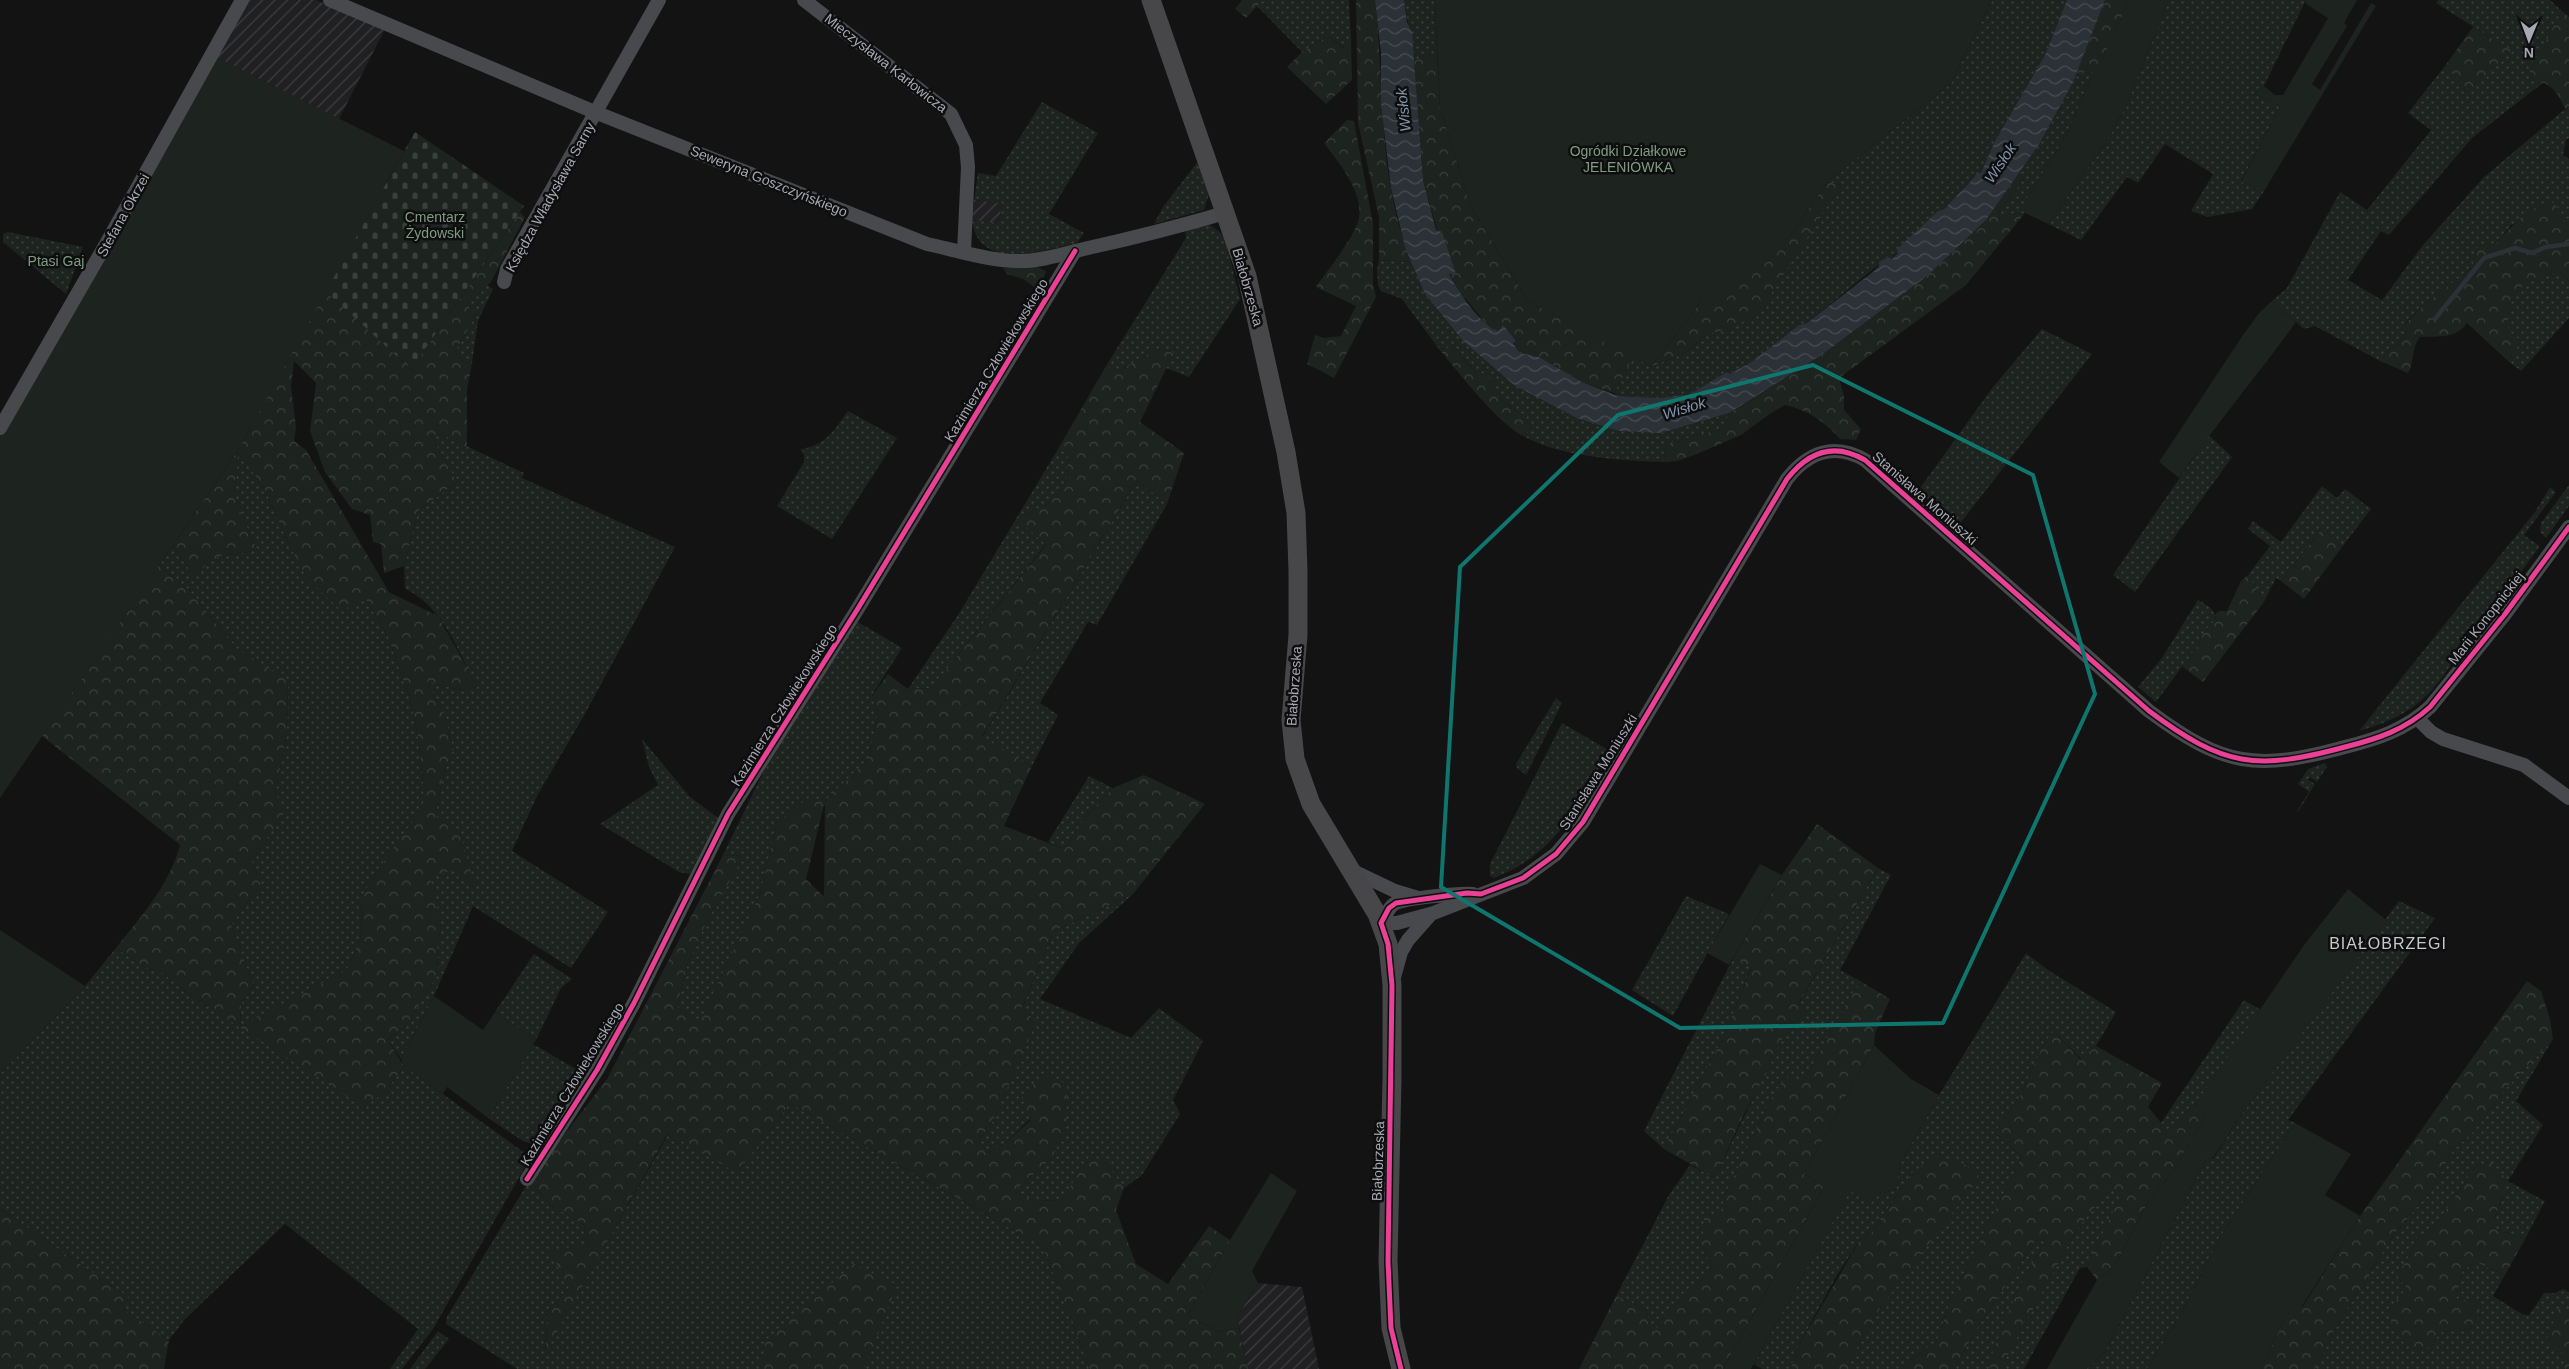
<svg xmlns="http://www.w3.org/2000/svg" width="2569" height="1369" font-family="Arial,sans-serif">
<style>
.industrial{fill:url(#industrial-furrows)}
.grass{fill:url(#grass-dots)}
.forest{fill:url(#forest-crowns);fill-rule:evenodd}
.cemetery{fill:url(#cemetery-stones)}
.garden{fill:#1d231e}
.water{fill:url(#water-waves)}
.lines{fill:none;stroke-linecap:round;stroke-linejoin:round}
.stream{stroke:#2b3237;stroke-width:4.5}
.street{stroke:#48494c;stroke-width:14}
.secondary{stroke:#47474a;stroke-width:19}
.cycleway-casing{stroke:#0e0e0f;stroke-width:8}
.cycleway{stroke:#ea4096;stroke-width:5}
.marked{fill:none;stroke:#0f766e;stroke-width:4;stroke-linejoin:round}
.labels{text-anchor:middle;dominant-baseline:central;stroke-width:5;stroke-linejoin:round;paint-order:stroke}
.street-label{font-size:14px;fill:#a6a9b3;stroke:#0e0e0f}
.park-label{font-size:14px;fill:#7f9c82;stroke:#0e0e0f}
.water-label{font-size:15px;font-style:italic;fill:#8095ab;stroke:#0e0e0f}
.quarter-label{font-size:16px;letter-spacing:1px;fill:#c6c8cf;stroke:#0e0e0f}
</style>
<defs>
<pattern id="industrial-furrows" width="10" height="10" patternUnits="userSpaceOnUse" patternTransform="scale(1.25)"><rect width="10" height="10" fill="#202022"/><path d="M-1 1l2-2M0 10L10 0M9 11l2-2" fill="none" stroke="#3d3e40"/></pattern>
<pattern id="grass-dots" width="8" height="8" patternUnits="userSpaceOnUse" patternTransform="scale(1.25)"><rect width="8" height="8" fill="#1d231e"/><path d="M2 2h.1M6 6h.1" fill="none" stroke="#3b403c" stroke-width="1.8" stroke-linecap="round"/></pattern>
<pattern id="forest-crowns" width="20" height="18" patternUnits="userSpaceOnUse" patternTransform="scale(1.25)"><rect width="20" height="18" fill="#1d231e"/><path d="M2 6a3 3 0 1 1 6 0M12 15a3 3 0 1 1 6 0" fill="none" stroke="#3b403c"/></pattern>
<pattern id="cemetery-stones" width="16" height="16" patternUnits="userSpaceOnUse" patternTransform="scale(1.25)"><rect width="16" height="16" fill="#1d231e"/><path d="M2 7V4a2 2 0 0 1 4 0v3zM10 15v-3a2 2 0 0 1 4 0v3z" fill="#3b403c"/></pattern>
<pattern id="water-waves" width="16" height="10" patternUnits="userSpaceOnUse" patternTransform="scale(1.25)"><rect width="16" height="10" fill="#2b3237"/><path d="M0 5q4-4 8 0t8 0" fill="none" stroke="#474d52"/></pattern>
</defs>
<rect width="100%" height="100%" fill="#131314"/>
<g class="industrial">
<path d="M242,0h74l69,29 -46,90 -127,-64z"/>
<path d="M974,200l28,3 -3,20 -27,-3z"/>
<path d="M1258,1283l44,4 17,82h-71l-11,-52z"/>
</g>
<g class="grass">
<path d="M1263,0h86l2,38 -6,10 -17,-12 -26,16 -45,-46z"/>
<path d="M1404,0h31l2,52 -23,9c-1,-21 -7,-40 -10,-61z"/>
<path d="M1992,0h75l-22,55 -50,86 -14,32 -90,86 -3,-2 -81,66 -8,2 -46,36 -23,13 -3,-2 -37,22 -30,4 -42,-2 -4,-3 20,-37 17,11 36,-15 21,-19 18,-2 115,-146 -14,-3 124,-99z"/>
<path d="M2169,0h137l-42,86 -9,8 25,13 -39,74 23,10 -12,18 -44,8 -17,-6 22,-37 -48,-30 -27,39 -11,-6 -46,63 -33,-16 56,-79 21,-37z"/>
<path d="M2438,0h112l12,11 -32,65 14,6 -72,56 -83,97 -8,-4 -33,49 34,20 41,-55 61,-68 81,-68 4,2v27l-3,2 -3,15 6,4v64l-4,-1 -9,-17 -45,20 -14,18 -19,3 -6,22 -45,34 -22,21 2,12 -23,21 -2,6 -67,-36 -11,3 -32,-28 15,-13 53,-96 27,18 64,-80 -23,-17 37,-47 26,25 39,-41 -74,-47z"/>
<path d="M2093,72l-25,60 -43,70v11l-16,1 -9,7 -1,-10 25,-32 -5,-7 20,-28 37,-71z"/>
<path d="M1042,102l56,31 -49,81 35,19 -7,10c-33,7 -99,30 -105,-23l27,3 3,-20 -28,-3 4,-27 18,3z"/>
<path d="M1199,160l11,31 -6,19 -50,14 9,-17z"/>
<path d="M1209,224l13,10 4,8 14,57 -51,78 -23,-9 8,-15 -17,-4 -37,21 -14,-4 80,-128 -1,-9z"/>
<path d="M8,232l75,15 -17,47 -63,-52v-8z"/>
<path d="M1379,260l33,2 13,32 38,47 51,44 147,48 68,-20 -5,15 -57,16 -3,14 3,4c-43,-1 -105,-5 -142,-25l6,-9 -5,-10 -31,-23 -41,-48 -15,2 -37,-50 -21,-8 -3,-6 -1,-14z"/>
<path d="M2559,271l10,10v37l-48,53 -13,-10 13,-20 -13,-10c-1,-44 13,-48 51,-60z"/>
<path d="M486,284l7,5 -15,32 -6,42 -8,-1 -9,-10 21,-37 -7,-7 2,-7z"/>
<path d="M2042,329l50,25 -134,172 -40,-35 75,-104z"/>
<path d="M848,411l49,27 -65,101 -55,-33 27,-44v-8l-4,-5c25,-2 35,-20 48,-38z"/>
<path d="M441,434l83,39 -2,5 153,69 -89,165 -49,84 -25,55 96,61 -37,56 -98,-62 -39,90 -33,63 -14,-20 19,-13 32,-52 -1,-31 4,-16 -13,-52 30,-6 17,20 -15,-56 -25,-17 9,-43 9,-24 -8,-32 -18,-36 33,9 17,-3c-18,-34 -35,-82 -72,-98l-1,-23 14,-55 39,-29 -26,-46z"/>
<path d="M2209,435l23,22 -97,135 -22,-17z"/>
<path d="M1058,449l10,4 -1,28 -16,21 -34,17 29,25 -114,144 -24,1 50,-74z"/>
<path d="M238,450l27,40 25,57 19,33 56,18 23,38 23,67 8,39 4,43v23l-43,59 -18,30 -2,43 -13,30 -106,57 143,67 20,-28 125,90 -3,9 -93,164 -31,40h-12l28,-40 -133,-105 -100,95 -16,21 -46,-31 5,-12 -128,-88v-135l85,-88 31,-38 28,19 16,4 33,26 47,30 1,-23 13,-18 -23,-61 30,-41 -9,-23 33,-51 -10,-16 12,-60 1,-53 -51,-32 -48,-59 -30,-25 14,-20 20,30 25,-18 39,-7 -23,-53z"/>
<path d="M1137,480l30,24 -70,121 -9,-3 -48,81 18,12 -26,51 -50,-28z"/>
<path d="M2569,485v21l-23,32 -6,-6 1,-9z"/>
<path d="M2322,486l15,12 8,-9 26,20 -29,38 -22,-16 -39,50 -5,-3 -12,24 -16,-27 22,-29 -22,-17 5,-8 28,21z"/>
<path d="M2550,487l6,5 -32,43 16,11 -40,55 -19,15 -8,12 -2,-2 -8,9 2,2c-7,9 -10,21 -16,31 -25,37 -48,51 -90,63l176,-219z"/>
<path d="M2198,600c9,5 17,9 18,20 -7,5 -17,17 -17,25l-6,6 -4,11 -5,2 -28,38 -18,-15 24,-29z"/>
<path d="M858,622l44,26 -30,47 6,19 -9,44 -44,43 -48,22 -17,71 -61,130 -22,-17 11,-44 20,-44 35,-63 -20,-1 47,-97z"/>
<path d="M1556,698l6,5 -36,72 -9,-7 -1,-4z"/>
<path d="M1562,723l48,28c-33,55 -52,102 -116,127l-4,-2v-12z"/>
<path d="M642,739l47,57 29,22 -28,56 -11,-2 -79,-48 58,-39 -9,-18z"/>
<path d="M2325,763l2,4 -10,15 -7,-5 -2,3 7,4 -17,28 -1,-1 12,-19 -11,-8 10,-15z"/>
<path d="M1089,776l24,12 -25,26 -24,35 -16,-7z"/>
<path d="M1878,868l13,7 -51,95 22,12 -10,12 -48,86 -31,15 -47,98 -5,18 -19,34 10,23 -60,66 -6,-25 -30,-13 53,-101 21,-30 23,12 6,-8 65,-136 23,-21 -10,-5z"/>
<path d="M1133,894l-54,49 -39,56 91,39 28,-30 44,33 -30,59 7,14 -38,61 -18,13 -19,-26 -43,38 -29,1 -19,-10 37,-32 14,-56 2,-19 -62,59 -18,10 -8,-14 13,-16 44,-102 -15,-10 33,-80z"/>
<path d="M1686,896l43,18 -56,102 -41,-26z"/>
<path d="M2399,901l36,17 -147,202 7,3 -74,113 -42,81 -32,52h-61l19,-17 102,-194 6,1 28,-44z"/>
<path d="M2026,953l22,17 68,42 -20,34 -14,14 -28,-29 -10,12 -24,53 -24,35 4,7 22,19 -71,142 -14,42 -40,28h-49l2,-10 31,-52 50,-76 48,-54 -15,-13 -51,8 -42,61 -10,5 -25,39 -40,73 -5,19h-29l-8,-5 96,-174 29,4 17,-5 4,-25 39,-69z"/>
<path d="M534,954l38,25 -11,9 -25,52 -41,-28z"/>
<path d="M1734,957l17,11 -27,68 -60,113 -20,-18z"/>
<path d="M2244,1000l17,10 -66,95 -28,26 -6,-8z"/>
<path d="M2553,1039l-37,62 27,24 -35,56 37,20 -20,38 -34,-11 11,-29 -26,-33 -47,69 -11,1 -12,26 -11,12 12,14 24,59 9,-15 30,-3 11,-16 -5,-11 -20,-3 6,-28 13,-9 30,13 -12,21 29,18 7,1 15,-22h11l8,-4 6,3v21l-10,-5 6,61h-250l28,-55 22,-30 11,-22 19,-29 38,-45 20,-38 20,-18 35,-46z"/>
<path d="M533,1044l48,28 -46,71 2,3 -14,-5 -35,-23z"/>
<path d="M790,1103l253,144 47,122h-226l3,-10 -100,-19 -7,29h-243l-71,-45 1,-7 82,-136 23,25 32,19 4,20 -17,40 -23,26 -3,40 124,-218 68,39z"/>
<path d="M2110,1187l13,5 -36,75 -7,1 -56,101h-70l25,-44 58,-86 8,2 -30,55 -15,72 77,-139z"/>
<path d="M438,1331l11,8 -24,30h-15z"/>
</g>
<g class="forest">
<path d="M1242,0h21l-17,18 -11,-9z"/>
<path d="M1356,0h19c10,87 2,180 37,262l-33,-2v-43l-21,-94z"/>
<path d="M2105,0h22l-1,8 -29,64 -21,1z"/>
<path d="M2562,11l7,6v94c-7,-4 -7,-11 -12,-17 -6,-9 -17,-13 -27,-18v-12l8,-8z"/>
<path d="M2473,27l38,23 -40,42 -26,-26z"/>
<path d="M1328,36l16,12 7,-10 1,42 -26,24 -39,-37 15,-15z"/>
<path d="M1437,52l3,56 31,98 57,95 106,55 -20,37 -32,-11 -43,-25 -19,-4 -7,-11 3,-1 -14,-15 -5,6 -10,-7 -20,-25 -6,-4 -12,-23 -26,-93 -9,-119z"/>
<path d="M1347,120l7,1 19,103v60l3,13 -42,81 -27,-14 8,-29 9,3 17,-2 15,-30 -40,-19c11,-16 40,-52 43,-69 4,-27 -20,-55 -35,-75z"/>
<path d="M2019,172l5,7 -25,32 1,10 9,-7 16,-1 -59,72 -127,93 5,18v14l17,19 -5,11 -16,-1c-16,-18 -32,-29 -55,-34l-14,8 -30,22 -44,19 -20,7 -10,1 -3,-4 3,-14 57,-16 5,-15 94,-59 104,-78 59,-56z"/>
<path d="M1827,182l14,3 -82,128 -33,18 -18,2 -21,19 -36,15 51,-67 79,-51z"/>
<path d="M2549,200l7,5 9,16 4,2v58l-10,-10c-37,12 -52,17 -51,60l13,10 -13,20 -41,-38c-11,16 -28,13 -47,14 -9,11 -5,23 -12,36l-26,-11 2,-6 23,-21 -2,-11 22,-22 45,-34 6,-22 19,-3c15,-19 30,-32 52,-43z"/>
<path d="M520,212l5,5 -34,65 -20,19 -2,7 7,7 -21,37 9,10 8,1 -5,27v58l-26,-14 -10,2 26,46 -39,29 -14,55 -20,7 -3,-29 -8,-2 -3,-27 -18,-6 -27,-37 -15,-41 6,-48 -22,-22 -3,25 5,41 -2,14 12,9 83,142 49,24 40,71 -18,3 -33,-9 18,36 8,33 -9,23 -9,43 25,17 16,57 -18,-20 -30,6 5,9 8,42 -4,16 1,31 -32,52 -19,13 17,27 -20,28 -22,12 -169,-109 -33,-26 -16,-4 -28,-19c25,-32 53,-62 64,-103l-138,-109 117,-171 30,25 48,59 51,31 -1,54 -12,60 11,16 -34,51 9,23 -30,41 23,61 -13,18 -1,22 107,-56 13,-30 2,-43 18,-30 43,-60v-23l-4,-42 -8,-39 -23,-67 -23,-38 -23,13 -34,-31 -18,-33 -25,-57 -27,-39 -4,46 23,53 -39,7 -25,18 -20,-30 65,-95 87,-159 86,78z"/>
<path d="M1038,265l1,3 7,3 -7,19 -16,-11 -16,-5 -4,-6z"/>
<path d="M1454,347l22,26h7l11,8 1,14 31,23 5,10 -6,9c-27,-13 -66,-64 -86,-88z"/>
<path d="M1157,349l17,4 -34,69 44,31 -17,51 -30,-24 -155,257 50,29 -28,60 60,23 24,-35 25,-26 31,-13 61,29 -72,90 -79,37 -33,79 16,11 -45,102 -13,16 8,14 18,-10 25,-22 -8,-24 21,-23 24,10 -1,44 -15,31 -37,32 19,10 29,-1 28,-45 15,7 19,26 -8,22 20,54 32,20 41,-58 21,14 -42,75 31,17 20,-4 9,41h-158l-47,-122 -253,-144 -53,70 -69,-40 -123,220 3,-42 23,-26 -8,-7 -13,-28 38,-5 -4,-20 -32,-19 -23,-25 78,-102 116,-224 21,1 -36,63 -20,44 -11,44 22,16 61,-129 17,-71 31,-25 17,3 44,-43 9,-44 -6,-18 16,-22 20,15 24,-1 114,-143 -29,-26 34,-17 16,-21 1,-28 -10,-4 48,-83 14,4zM824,805h1l-1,92 -18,-18z"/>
<path d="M2321,530l21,17 -38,52 -23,-18z"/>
<path d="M2248,575l16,27 -61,80 -20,-15v-3l6,-2 4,-11 6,-6c0,-8 10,-20 17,-25l-1,-6 4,-3h8l14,-30z"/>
<path d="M1817,824l61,44 -81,138 10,6 -23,22 -14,32 -28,52 -23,51 -6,8 -49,-28 60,-113 27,-67 -17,-12 48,-82z"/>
<path d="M2527,981l14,10 9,28 3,20 -45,47 -35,46 -20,18 -20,38 -38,45 -19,29 -11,22 -22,30 -28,55h-54l23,-49 11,-17 8,3 57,-90z"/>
<path d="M1862,982l28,17 -15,34 -1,12 -70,129 20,13 -101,182h-144l37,-73 30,13 6,24 60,-65 -10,-23 2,-27 17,-8 5,-17 47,-98 13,-18 18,3 48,-86z"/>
<path d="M2054,1031l27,29 15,-14 66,37 -14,24 19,23 28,-25 11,10 -32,55 -27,34 -32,62 -18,14 -10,-13 35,-75 -12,-4 -33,41 -77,140 -13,-2 28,-71 30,-55 -8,-2 -58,86 -25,44h-57l40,-28 14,-42 71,-142 -22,-19 -4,-7 24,-35 24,-53z"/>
<path d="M1936,1156l28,8 16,13 -99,130 -31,52 -2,10h-57l5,-19 65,-112 10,-5 42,-61z"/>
<path d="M2491,1162l17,19 -17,47 34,11 -20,36 -30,-13 -13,9 -6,28 20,3 5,11 -11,16 -30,3 -9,15 -14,3 -14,-8 -17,-30 21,-24 -12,-14 11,-12 12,-26 11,-1 47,-69z"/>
<path d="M0,1209l128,88 -5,12 46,31 -5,29h-164z"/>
<path d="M854,1264l43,21 -33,84h-104l6,-29z"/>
<path d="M2559,1307l10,6v56h-4l-3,-17 -16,-11z"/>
</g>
<path class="cemetery" d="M415,132l109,74 -113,163 -86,-78z"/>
<g class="garden">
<path d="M1435,0h557l-41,83 -124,99 -46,67 -64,58 -15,-7 -51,67 -123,-66 -57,-95 -31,-98z"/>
<path d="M2127,0h42l-44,108 -21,37 -56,79 -23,-11v-11l43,-70 25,-60 4,-1 29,-63z"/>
<path d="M2306,0h51l-13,23 3,3 -35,58 8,6 51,-87 5,3 -112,185 -23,-9 39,-75 -25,-13 9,-8 11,9h8l45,-77 -22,-14z"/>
<path d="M212,55l192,96 -166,299 -238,348v-370z"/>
<path d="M2272,301l24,21c-38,53 -80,102 -117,156l-20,-16 84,-127 16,-22z"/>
<path d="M1760,864l22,11 -53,90 -22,-12z"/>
<path d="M2348,889l38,31 -145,195 -29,44 -5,-1 -102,194 -19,17h-39l50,-89 18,-14 32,-62 27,-34 32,-55 -11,-10 109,-160z"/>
<path d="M0,930l85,56 -85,88z"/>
<path d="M434,996l49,34 12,-18 41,28 -48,78 -41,-31 -4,7 -39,-28 -3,-7z"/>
<path d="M1874,1045l37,34 28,16 -39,69 -4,25 -17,5 -9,10 -20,-13 -99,178h-28l101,-182 -20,-13z"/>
<path d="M2295,1123l56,31 -26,41 35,21 -58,90 -7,-2 -11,16 -23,49h-114l32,-52 42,-81z"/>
<path d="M1271,1173l26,18 -45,80 6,12 -21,34 2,11 -20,4 -31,-17 42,-75z"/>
</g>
<path class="water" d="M1375,0h29l3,22 5,11 11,147 13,50 6,2 14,42h-7c11,21 28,45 48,58l6,-7 13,16 -3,2 7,10 19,4 43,25 36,14 42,2 30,-4 37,-22 3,2 23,-13 46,-36 8,-2 67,-52 5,-5v-4l9,-5 4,2 6,-6 -1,-4 40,-37 7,-3 31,-32 1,-5 5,1 14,-32 50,-86 22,-55h38l-32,82 -34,62 -53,76 -59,56 -104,78 -94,59 -68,20 -42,-2 -42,-13 -63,-33 -51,-44 -38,-47 -20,-47 -14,-59 -10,-84v-51z"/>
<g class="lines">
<path class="stream" d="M2435,319l49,-61 31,-10 17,5 14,-6 23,-3"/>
<g class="street">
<path d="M330,0l267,113 330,131c29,6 66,18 94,17 22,0 45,-8 67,-13 46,-10 92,-22 137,-35"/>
<path d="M804,0l147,114 15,31 2,22 -4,84"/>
<path d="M504,282l3,-13 152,-269"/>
<path d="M0,428l106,-184 136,-244"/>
<path d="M2418,719l13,13 12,7 81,26 45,33"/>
<path d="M1351,870l44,21 23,7"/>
<path d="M1430,914l-33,9h-16c4,-6 7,-15 13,-19 10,-6 66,-11 79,-10"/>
<path d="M1394,977l7,-25 7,-12 23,-26 92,-36 33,-24 27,-32 204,-343c21,-27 47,-37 78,-19l284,251c75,56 107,60 196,36 32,-8 60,-17 85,-40l75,-93 64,-87"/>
<path d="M527,1179l70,-109 37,-67 94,-189 129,-204 218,-359"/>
</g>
<path class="secondary" d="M1151,0l96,276 39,176 10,61 2,58v64l-7,85 4,39 16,45 66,110 11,30 4,41v94l-4,182 3,67 10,41"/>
<defs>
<g id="cycleway">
<path d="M527,1179l70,-109 37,-67 94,-189 129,-204 218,-359"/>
<path d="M1401,1369l-10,-41 -3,-67 4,-276 -4,-41 -7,-21 8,-15 7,-5 71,-10 14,1 42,-16 33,-24 27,-32 204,-343c21,-27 47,-37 78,-19l284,251c75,56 107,60 196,36 32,-8 60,-17 85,-40l75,-93 64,-87"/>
</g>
</defs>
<use href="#cycleway" class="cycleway-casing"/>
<use href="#cycleway" class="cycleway"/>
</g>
<path class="marked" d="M1813,365l220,110 62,219 -152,329 -263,5 -239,-141 19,-320 158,-152z"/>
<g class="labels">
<g class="street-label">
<text transform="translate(886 63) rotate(38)">Mieczysława Karłowicza</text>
<text transform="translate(769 181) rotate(22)">Seweryna Goszczyńskiego</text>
<text transform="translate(550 197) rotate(-61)">Księdza Władysława Sarny</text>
<text transform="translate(123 215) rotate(-61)">Stefana Okrzei</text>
<text transform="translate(1248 287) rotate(74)">Białobrzeska</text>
<text transform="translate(996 360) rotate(-59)">Kazimierza Człowiekowskiego</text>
<text transform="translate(1925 498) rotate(41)">Stanisława Moniuszki</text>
<text transform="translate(2486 618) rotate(-52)">Marii Konopnickiej</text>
<text transform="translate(1294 686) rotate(-86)">Białobrzeska</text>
<text transform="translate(784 705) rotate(-58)">Kazimierza Człowiekowskiego</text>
<text transform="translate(1598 772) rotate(-58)">Stanisława Moniuszki</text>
<text transform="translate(572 1084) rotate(-59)">Kazimierza Człowiekowskiego</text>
<text transform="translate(1378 1161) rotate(-88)">Białobrzeska</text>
</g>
<g class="park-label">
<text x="1628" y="151">Ogródki Działkowe<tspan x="1628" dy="16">JELENIÓWKA</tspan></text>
<text x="435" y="217">Cmentarz<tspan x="435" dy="16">Żydowski</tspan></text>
<text x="56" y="261">Ptasi Gaj</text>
</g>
<g class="water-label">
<text transform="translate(1403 110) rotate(-96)">Wisłok</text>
<text transform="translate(2000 163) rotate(-56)">Wisłok</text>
<text transform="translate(1684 408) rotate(-17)">Wisłok</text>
</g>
<g class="quarter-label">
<text x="2388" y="943">BIAŁOBRZEGI</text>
</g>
</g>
<g transform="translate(2529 40) rotate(181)" stroke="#0e0e0f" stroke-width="4" paint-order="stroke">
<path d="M0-4L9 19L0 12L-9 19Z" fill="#a6a9b3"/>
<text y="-8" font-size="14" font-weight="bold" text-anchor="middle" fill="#a6a9b3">N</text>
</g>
</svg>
